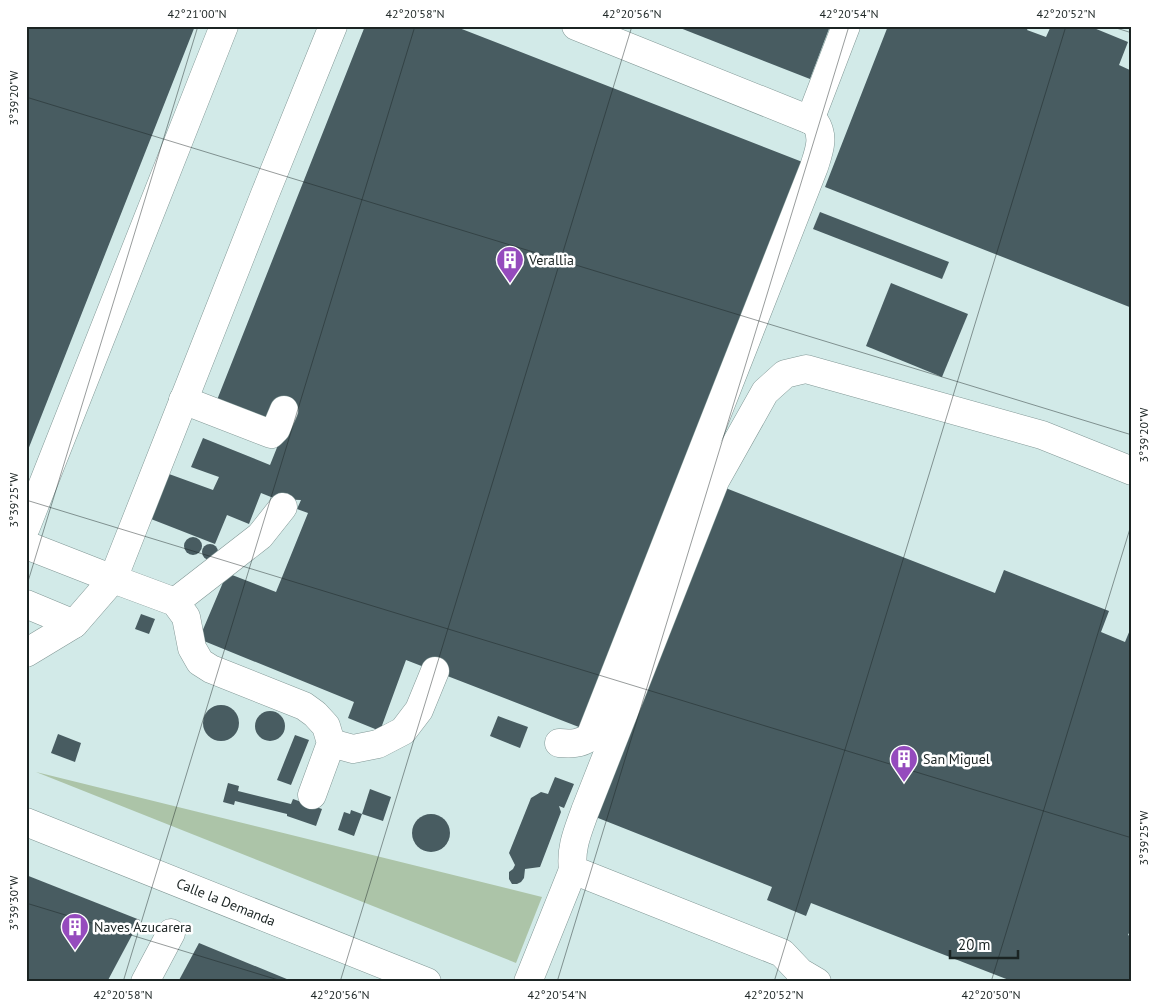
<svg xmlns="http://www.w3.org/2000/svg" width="1158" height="1008" font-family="'PT Sans',sans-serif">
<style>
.green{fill:#acc4a8}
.building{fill:#485c61}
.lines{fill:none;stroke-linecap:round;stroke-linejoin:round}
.minor-casing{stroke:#829896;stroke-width:29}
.minor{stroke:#fff;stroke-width:28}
.ticks{fill:none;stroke:#1b2423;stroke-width:1;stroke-opacity:0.45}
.labels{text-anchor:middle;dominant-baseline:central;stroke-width:5;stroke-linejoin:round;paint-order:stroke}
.poi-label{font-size:14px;fill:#1b2423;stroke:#fff;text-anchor:start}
.street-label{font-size:14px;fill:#1b2423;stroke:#fff}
.neatline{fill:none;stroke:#1b2423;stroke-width:2}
.ticks-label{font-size:12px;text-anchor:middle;fill:#1b2423}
</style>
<rect width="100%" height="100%" fill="#d2eae8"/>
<path class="green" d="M36,772l506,125 -26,66z"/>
<g class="building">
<path d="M26,26h169l-169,429z"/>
<path d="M365,26h89l351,137 -221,566 -178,-69 -26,71 -32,-13 6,-16 -155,-63 28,-66 49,19 32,-79 -11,-4 4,-9 -25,-1 -15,-6 -12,31 -22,-9 -12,29 -64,-25 18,-45 44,16 6,-13 -28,-10 12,-29 67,27 22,-55 -24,14 -53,-19z"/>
<path d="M675,26h155l-20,53z"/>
<path d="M888,26h141l-2,4 19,7 5,-11h38l39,16 -9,23 13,6v237l-307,-121z"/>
<path d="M820,212l129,50 -7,17 -129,-50z"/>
<path d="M891,283l77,31 -26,63 -76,-31z"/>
<path d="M723,487l272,106 9,-23 105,41 -8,21 24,10 7,-17v302l-4,8 4,2v45h-118l-203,-79 -5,13 -39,-16 5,-13 -179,-71z"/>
<circle cx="193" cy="546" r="9"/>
<circle cx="210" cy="552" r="8"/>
<path d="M141,614l14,5 -6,15 -14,-5z"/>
<circle cx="221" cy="723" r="18"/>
<circle cx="270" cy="726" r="15"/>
<path d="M498,716l30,11 -8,21 -30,-12z"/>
<path d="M58,734l23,9 -6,19 -24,-9z"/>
<path d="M295,735l14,5 -18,45 -14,-5z"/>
<path d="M555,777l19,7 -10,24 -5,-2 2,6 -21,55 -15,2 -1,9 -3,4 -4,2h-5l-3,-5v-7l4,-3 2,-4 -6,-12 22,-55 10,-6 7,2z"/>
<path d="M228,783l11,3 -1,5 53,13 2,-5 29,10 -6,17 -29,-10v-2l-52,-13 -1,4 -11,-3z"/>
<path d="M370,789l21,8 -8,24 -21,-7z"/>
<path d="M351,810l11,4 -8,22 -16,-6 6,-18 6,2z"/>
<circle cx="431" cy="833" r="19"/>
<path d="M26,875l114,45 -33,62h-81z"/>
<path d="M199,943l95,39h-116z"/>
</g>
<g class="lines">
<defs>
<g id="minor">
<path d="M810,120l36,-94"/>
<path d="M183,400l88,34 5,-5 8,-19"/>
<path d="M26,527l198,-501"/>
<path d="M26,545l87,34 152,-385 68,-168"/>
<path d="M175,602l85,-66 23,-29"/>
<path d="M26,604l48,20 39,-45 62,23 11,15 6,31 8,14 11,7 93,37 11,8 11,12 5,17 -19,52"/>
<path d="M26,653l48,-29"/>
<path d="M331,743l22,6 25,-5 25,-13 16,-21 16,-39"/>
<path d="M559,743c12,1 21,1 31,-6l224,-570c5,-16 11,-30 1,-45l-239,-96"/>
<path d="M26,822l401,160"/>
<path d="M145,982l26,-49"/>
<path d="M528,982l45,-112"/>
<path d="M817,982l-17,-10 -18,-19 -209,-83c-3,-22 5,-39 12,-59l130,-330 50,-89 20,-18 21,-5 236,66 90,36"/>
</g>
</defs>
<use href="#minor" class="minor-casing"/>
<use href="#minor" class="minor"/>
</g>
<path class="ticks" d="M1110,26l22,7M26,97l1106,338M26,500l1106,338M26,588l172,-562M26,903l259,79M123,982l292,-956M340,982l292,-956M557,982l292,-956M774,982l292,-956M991,982l141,-460"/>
<defs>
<symbol id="building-pin" viewBox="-11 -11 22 30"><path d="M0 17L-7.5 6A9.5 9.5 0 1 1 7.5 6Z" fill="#954bbd" stroke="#fff"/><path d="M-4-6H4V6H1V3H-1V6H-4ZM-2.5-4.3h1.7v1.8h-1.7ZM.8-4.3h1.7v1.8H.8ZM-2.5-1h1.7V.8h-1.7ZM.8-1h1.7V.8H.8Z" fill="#fff"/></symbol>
</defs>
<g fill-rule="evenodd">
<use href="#building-pin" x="494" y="244" width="32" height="43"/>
<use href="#building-pin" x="888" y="743" width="32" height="43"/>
<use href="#building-pin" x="59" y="911" width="32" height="43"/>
</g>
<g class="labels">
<g class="poi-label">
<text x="529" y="260">Verallia</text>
<text x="923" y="759">San Miguel</text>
<text x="94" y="927">Naves Azucarera</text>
</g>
<g class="street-label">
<text transform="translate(226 902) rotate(22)">Calle la Demanda</text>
</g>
</g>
<rect width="1158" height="1008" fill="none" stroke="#ffffff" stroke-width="55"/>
<path d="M950 950v8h68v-8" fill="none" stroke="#1b2423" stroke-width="2.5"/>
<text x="958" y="950" font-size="15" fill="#1b2423" stroke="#ffffff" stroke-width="4" paint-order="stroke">20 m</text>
<rect x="28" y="28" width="1102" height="952" class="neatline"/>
<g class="ticks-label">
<text x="197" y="18">42°21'00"N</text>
<text x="415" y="18">42°20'58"N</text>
<text x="632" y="18">42°20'56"N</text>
<text x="849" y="18">42°20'54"N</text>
<text x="1066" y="18">42°20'52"N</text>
<text transform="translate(14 98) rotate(-90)" y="4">3°39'20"W</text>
<text transform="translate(1144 435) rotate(-90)" y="4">3°39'20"W</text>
<text transform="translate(14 500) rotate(-90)" y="4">3°39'25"W</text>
<text transform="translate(1144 838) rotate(-90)" y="4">3°39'25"W</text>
<text transform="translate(14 903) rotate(-90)" y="4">3°39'30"W</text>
<text x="123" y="999">42°20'58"N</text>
<text x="340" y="999">42°20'56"N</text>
<text x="557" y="999">42°20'54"N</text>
<text x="774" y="999">42°20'52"N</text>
<text x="991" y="999">42°20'50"N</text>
</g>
</svg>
